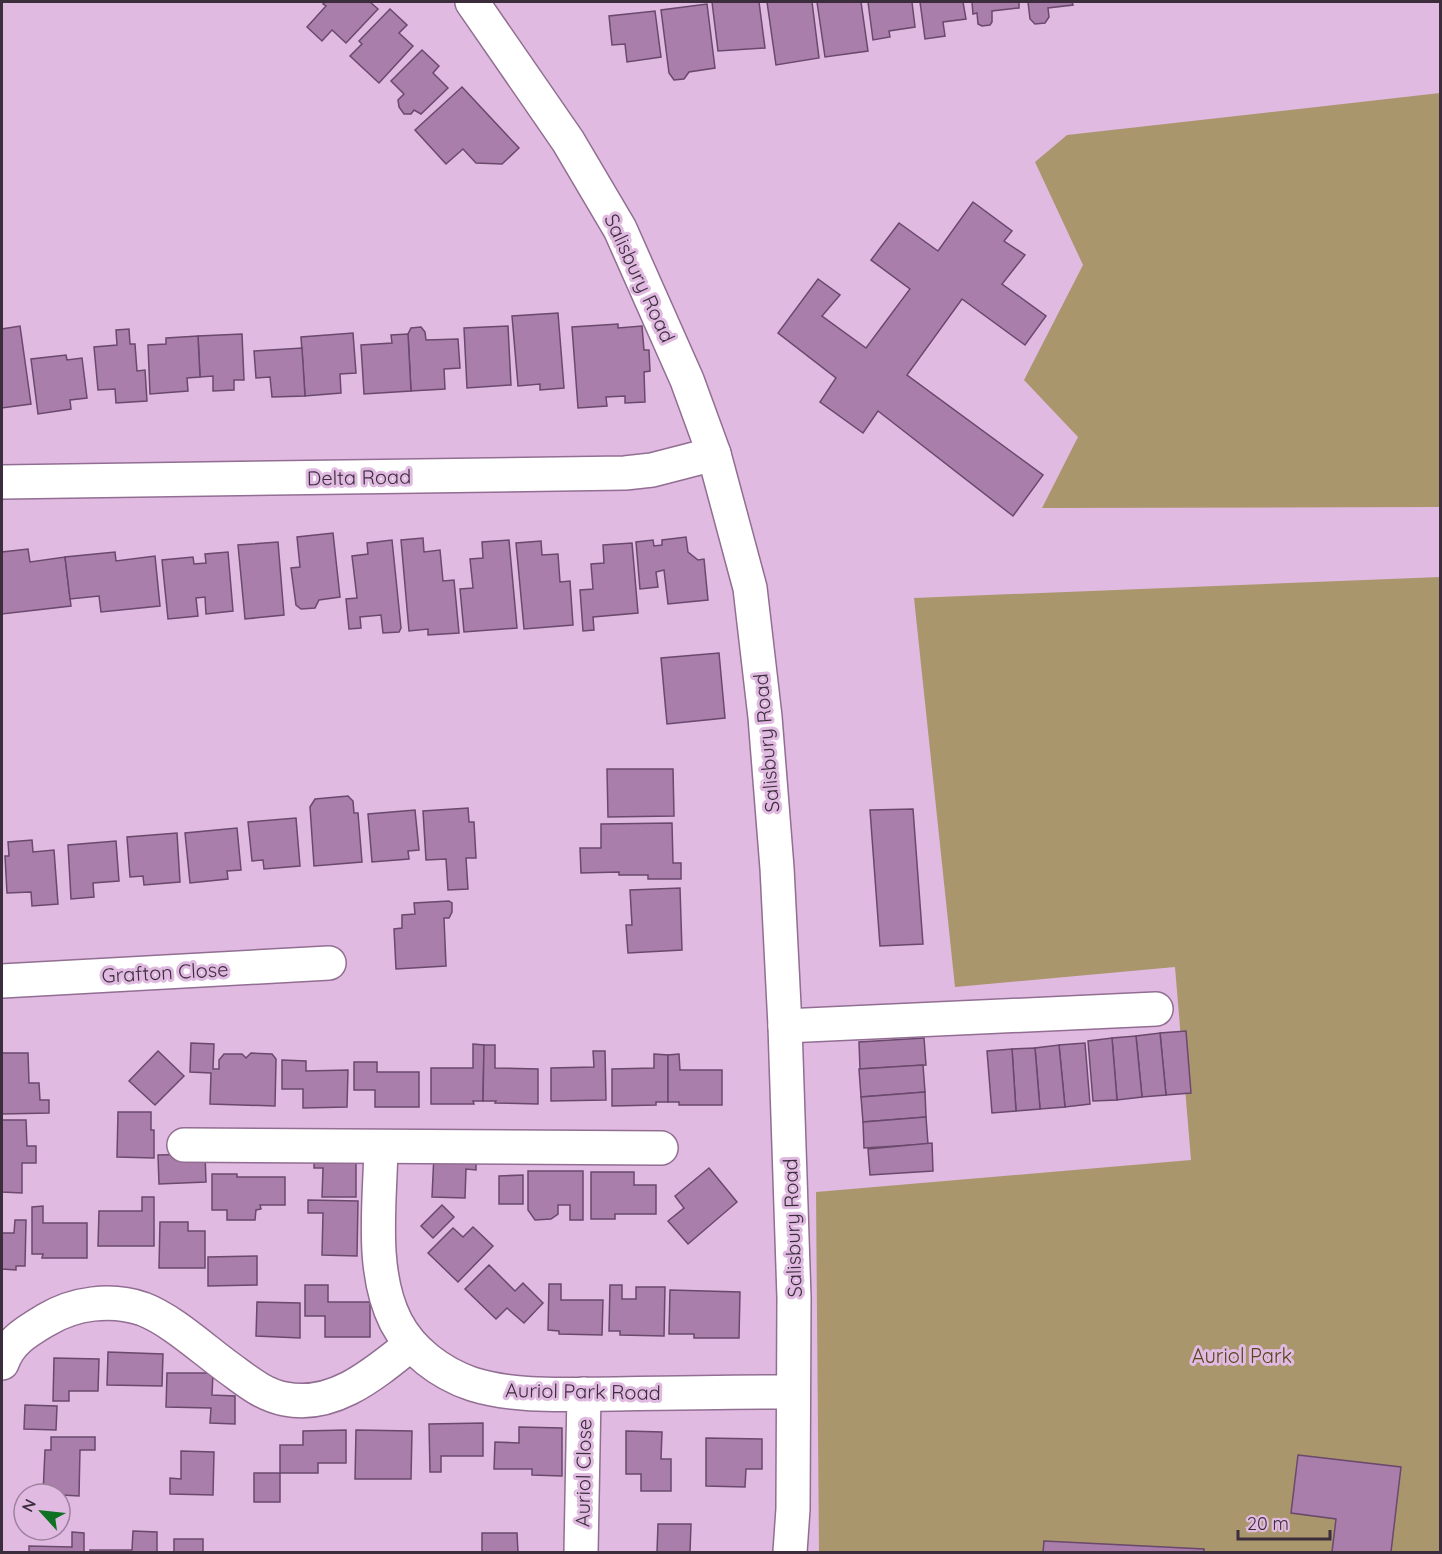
<svg xmlns="http://www.w3.org/2000/svg" width="1442" height="1554" font-family="Quicksand,sans-serif">
<style>
.green{fill:#aa966c}
.building{fill:#a97eaa;stroke:#6a496c;stroke-width:1.5}
.lines{fill:none;stroke-linecap:round;stroke-linejoin:round}
.minor-casing{stroke:#916e92;stroke-width:36}
.minor{stroke:#fff;stroke-width:33}
.labels{text-anchor:middle;dominant-baseline:central;stroke-width:6;stroke-linejoin:round;paint-order:stroke}
.street-label{font-size:20px;fill:#3c2d3c;stroke:#e0bae1}
.park-label{font-size:20px;fill:#584519;stroke:#e0bae1}
</style>
<rect width="100%" height="100%" fill="#e0bae1"/>
<g class="green">
<path d="M1440,93v414l-398,1 36,-71 -54,-57 59,-115 -48,-103 32,-27z"/>
<path d="M1440,577v975h-621l-3,-360 375,-32 -16,-193 -220,20 -41,-389z"/>
</g>
<g class="building">
<path d="M326,2h44l8,7 -32,34 -14,-13 -10,11 -15,-14 19,-21 -3,-2z"/>
<path d="M712,2h47l6,46 -47,3z"/>
<path d="M767,2h45l7,56 -43,7z"/>
<path d="M817,2h44l7,49 -43,6z"/>
<path d="M868,2h44l3,25 -26,4 1,6 -17,3z"/>
<path d="M920,2h43l3,17 -23,3 2,14 -20,3z"/>
<path d="M972,2h47v6l-27,3v11l-2,3 -8,1 -4,-2 -1,-11 -4,1z"/>
<path d="M1028,2h44l1,3 -25,3 1,9 -4,6 -10,1 -5,-5z"/>
<path d="M707,4l8,64 -26,4 -5,7 -10,1 -5,-7 -8,-63z"/>
<path d="M390,9l17,16 -8,8 14,13 -34,37 -29,-27 12,-12 -3,-3z"/>
<path d="M655,11l6,46 -34,5 -2,-18 -13,1 -3,-29z"/>
<path d="M422,50l17,16 -6,7 15,15 -27,26 -7,-4 -3,4h-7l-5,-7 -1,-7 6,-6 -13,-13z"/>
<path d="M462,87l57,61 -17,16 -26,-1 -13,-14 -17,15 -31,-34z"/>
<path d="M973,202l39,29 -8,10 21,14 -23,29 44,32 -21,29 -63,-46 -55,76 136,100 -30,41 -135,-105 -15,22 -43,-31 16,-24 -58,-45 40,-54 22,16 -18,21 44,32 44,-59 -39,-29 28,-37 39,28z"/>
<path d="M558,313l6,75 -24,2v-6l-22,2 -6,-70z"/>
<path d="M618,324v4l24,-2 2,24h5l1,21 -6,1 1,30 -20,1v-7l-19,1 1,9 -29,2 -6,-81z"/>
<path d="M20,326l11,78 -29,4v-79z"/>
<path d="M508,326l3,59 -44,3 -3,-60z"/>
<path d="M421,327l4,5 1,8 32,-1 2,29 -16,1 1,20 -34,2 -3,-57 3,-6z"/>
<path d="M129,329l1,15h5l2,27 8,-1 2,31 -31,2 -1,-14 -17,1 -4,-43 23,-2 -1,-15z"/>
<path d="M353,333l3,40 -16,1 1,19 -36,3 -4,-59z"/>
<path d="M242,334l2,46h-10v10l-21,1v-15l-13,1 -2,-41z"/>
<path d="M408,334l3,57 -47,3 -3,-49 31,-2 -1,-8z"/>
<path d="M198,336l2,41 -13,1 1,13 -38,3 -2,-49 18,-1v-6z"/>
<path d="M302,348l3,48 -33,1 -2,-20 -14,1 -2,-27z"/>
<path d="M66,355l1,5 15,-2 5,40 -17,2 1,9 -33,5 -7,-55z"/>
<path d="M333,533l7,64 -21,3 -4,8 -14,1 -5,-4 -5,-37 9,-1 -3,-30z"/>
<path d="M686,537l2,15 10,8 6,-1 4,41 -40,4 -4,-34 -8,2 2,15 -18,2 -4,-47 17,-2 1,6 8,-1v-5z"/>
<path d="M423,538l1,14 16,-2 3,31 11,-1 5,53 -31,2v-6l-19,2 -8,-91z"/>
<path d="M392,540l9,88 -2,4 -16,1 -2,-18 -21,2 1,11 -12,1 -3,-30 11,-1 -5,-42 16,-2 -1,-11z"/>
<path d="M509,540l8,88 -53,4 -4,-43 13,-1 -3,-29 13,-1 -1,-16z"/>
<path d="M541,541l1,14 16,-1 2,28 10,-1 3,44 -49,4 -8,-86z"/>
<path d="M278,542l6,73 -39,4 -7,-74z"/>
<path d="M632,543l6,70 -45,4 1,13 -11,1 -3,-41 13,-1 -2,-25 13,-1 -1,-18z"/>
<path d="M28,549l2,13 35,-5 6,49 -69,8v-62z"/>
<path d="M115,552l1,9 39,-5 5,50 -59,6 -2,-16 -29,3 -5,-42z"/>
<path d="M228,552l5,59 -27,3 -1,-17 -9,1 2,18 -30,3 -6,-59 31,-3 1,7 12,-1 -1,-9z"/>
<path d="M719,653l6,65 -58,6 -6,-66z"/>
<path d="M607,769h66l1,47 -66,1z"/>
<path d="M348,796l5,5 1,12h4l4,49 -48,4 -4,-59 5,-8z"/>
<path d="M468,808l1,14h5l2,36h-10l2,31 -20,1 -2,-31 -20,1 -3,-49z"/>
<path d="M913,809l10,135 -43,2 -10,-136z"/>
<path d="M415,810l4,40 -11,1 1,8 -37,3 -4,-48z"/>
<path d="M296,818l4,48 -36,3 -1,-9 -11,1 -4,-39z"/>
<path d="M672,823l1,40h8v16h-33v-4h-29v-3l-38,1 -1,-25h21v-24z"/>
<path d="M237,828l4,42 -14,1 1,8 -38,4 -5,-50z"/>
<path d="M177,833l3,49 -36,3 -1,-9 -13,1 -3,-40z"/>
<path d="M32,840l1,12 21,-2 4,54 -26,2 -1,-14 -24,1 -2,-37h4l-1,-14z"/>
<path d="M116,841l3,40 -26,2 1,14 -23,2 -3,-54z"/>
<path d="M680,888l2,62 -54,3 -2,-28h6l-2,-35z"/>
<path d="M449,901l3,2v9l-3,6h-5l2,48 -50,3 -2,-40 8,-1v-13l13,-1 -1,-11z"/>
<path d="M1186,1031l5,62 -25,2 -6,-62z"/>
<path d="M1160,1033l6,62 -24,2 -6,-61z"/>
<path d="M1136,1036l6,61 -25,3 -5,-62z"/>
<path d="M924,1038l2,27 -66,4 -1,-27z"/>
<path d="M1112,1038l5,62 -24,1 -5,-60z"/>
<path d="M191,1043l23,1 -1,25h6v-9l5,-6h18l4,4 5,-5 21,1 4,5 -1,47 -65,-2 1,-31 -21,-1z"/>
<path d="M1085,1043l5,61 -25,3 -6,-62z"/>
<path d="M473,1044l11,1 -1,56h-10l1,3h-43v-36h42z"/>
<path d="M484,1045h11v23l43,1v35l-43,-1 1,-2h-13z"/>
<path d="M1059,1045l6,62 -25,2 -5,-61z"/>
<path d="M1035,1048l5,61 -24,2 -4,-62z"/>
<path d="M1012,1049l4,62 -24,2 -5,-62z"/>
<path d="M158,1051l26,25 -29,29 -26,-24z"/>
<path d="M593,1051h12l1,49 -55,1v-33l43,-1z"/>
<path d="M2,1053h26l1,30h10l1,17h9v13l-47,1z"/>
<path d="M654,1054l14,1v47h-12v3l-44,1v-37l42,-1z"/>
<path d="M679,1054l1,16h42v35h-43v-3h-11v-47z"/>
<path d="M282,1060l24,1v10l42,-1 -1,37 -44,1v-19h-21z"/>
<path d="M354,1062h23v10h42v35h-44v-17h-21z"/>
<path d="M923,1065l2,27 -64,5 -2,-28z"/>
<path d="M925,1092l1,25 -63,5 -2,-25z"/>
<path d="M118,1112h33v18h3v28l-37,-1z"/>
<path d="M926,1117l2,27 -64,4 -1,-26z"/>
<path d="M2,1120h24l1,26h9v17h-14v30l-20,-1z"/>
<path d="M932,1143l1,28 -63,4 -2,-26z"/>
<path d="M314,1153l42,1v43h-34l1,-29h-9z"/>
<path d="M205,1154l1,28 -47,2 -1,-29z"/>
<path d="M434,1154l42,1v15l-10,-1 -1,29 -33,-1z"/>
<path d="M709,1168l28,34 -49,42 -20,-23 16,-13 -9,-12z"/>
<path d="M528,1171h55v49h-13v-15h-12v9l-7,5 -16,1 -7,-10z"/>
<path d="M591,1172h43v13h22v29h-41v5h-24z"/>
<path d="M212,1174h25v3h48v28h-25l1,4 -5,1 -1,10h-28v-10h-15z"/>
<path d="M523,1175v29h-24v-28z"/>
<path d="M142,1197h12v49h-56l1,-35h43z"/>
<path d="M308,1200l50,1 -1,55 -35,-1 1,-42h-15z"/>
<path d="M442,1205l12,12 -21,21 -12,-12z"/>
<path d="M43,1206v17h44v35h-45l1,-4h-11v-47z"/>
<path d="M15,1220h11l-1,46h-9v4l-14,-1v-36h12z"/>
<path d="M160,1222h28v9h17v37h-46z"/>
<path d="M473,1227l20,19 -35,36 -30,-29 25,-25 10,9z"/>
<path d="M257,1256v29l-49,1v-29z"/>
<path d="M489,1265l26,26 8,-8 20,20 -19,20 -17,-15 -11,11 -31,-30z"/>
<path d="M549,1284h12v16h42l-1,35 -43,-1v-3l-11,-1z"/>
<path d="M305,1285h23v17h42v35h-45v-21h-20z"/>
<path d="M610,1285h12v14h14v-12h29l-1,49 -44,-1v-4h-11z"/>
<path d="M670,1290l70,2 -1,46h-45v-4h-25z"/>
<path d="M257,1302l43,1v35l-44,-2z"/>
<path d="M108,1352l55,2 -1,32 -55,-1z"/>
<path d="M54,1358l45,1 -1,32h-29v10h-16z"/>
<path d="M167,1373h46l-1,22 23,1v28l-25,-1 1,-15 -45,-1z"/>
<path d="M25,1405l32,1 -1,24 -32,-1z"/>
<path d="M483,1423v33h-42v16h-11l-1,-48z"/>
<path d="M519,1427l43,1v48l-30,-1v-6h-38l1,-27 24,1z"/>
<path d="M346,1430v33h-28v10h-38v-28h23v-14z"/>
<path d="M356,1430l56,1 -1,48h-56z"/>
<path d="M626,1431l36,1 -1,27h10v32h-30v-17h-15z"/>
<path d="M51,1437h44v13h-15l-1,46 -36,-2 2,-44h6z"/>
<path d="M706,1438l56,1v30h-16l-1,18 -39,-1z"/>
<path d="M181,1451l33,1 -1,43 -43,-1v-16l11,1z"/>
<path d="M1298,1455l103,12 -10,85h-59l4,-33 -45,-6z"/>
<rect x="254" y="1473" width="26" height="29"/>
<path d="M658,1524h33l-1,28h-33z"/>
<path d="M133,1531l24,1v20h-67v-2h42z"/>
<path d="M72,1532l12,1v19h-55v-6l43,1z"/>
<path d="M482,1533h35l1,19h-36z"/>
<rect x="174" y="1539" width="29" height="13"/>
<path d="M1044,1541l160,8v3h-161z"/>
</g>
<g class="lines">
<defs>
<g id="minor">
<path d="M472,2l96,139 52,88 67,151 27,74 36,134 15,129 12,151 8,158 9,272 -1,211 -3,43"/>
<path d="M2,482l623,-9 27,-3 62,-16"/>
<path d="M2,981l327,-18"/>
<path d="M785,1026l371,-17"/>
<path d="M184,1145l477,3"/>
<path d="M381,1147c-1,56 -11,124 15,175 15,29 44,51 76,62 45,14 97,10 144,10 59,-1 118,-2 177,-2"/>
<path d="M2,1363c8,-22 24,-31 44,-43 28,-17 65,-22 97,-11 29,11 61,41 86,59 18,13 34,27 56,31 49,10 90,-26 125,-54"/>
<path d="M581,1552l3,-158"/>
</g>
</defs>
<use href="#minor" class="minor-casing"/>
<use href="#minor" class="minor"/>
</g>
<g class="labels">
<g class="street-label">
<text transform="translate(640 278) rotate(65)">Salisbury Road</text>
<text transform="translate(359 477) rotate(-1)">Delta Road</text>
<text transform="translate(766 743) rotate(-95)">Salisbury Road</text>
<text transform="translate(165 972) rotate(-3)">Grafton Close</text>
<text transform="translate(792 1228) rotate(-92)">Salisbury Road</text>
<text transform="translate(583 1391) rotate(1)">Auriol Park Road</text>
<text transform="translate(583 1473) rotate(-89)">Auriol Close</text>
</g>
<g class="park-label">
<text x="1242" y="1355">Auriol Park</text>
</g>
</g>
<rect width="1442" height="1554" fill="none" stroke="#3c2d3c" stroke-width="6"/>
<g transform="translate(42 1512) rotate(297)"><circle r="28" fill="#e0bae1" stroke="#9e829f" stroke-width="1.5"/>
<path d="M0-4.5L10 22L0 15L-10 22Z" fill="#0e7222"/>
<text y="-9" font-size="16" font-weight="bold" text-anchor="middle" fill="#3c2d3c">N</text>
</g>
<path d="M1238 1530v9h92v-9" fill="none" stroke="#3c2d3c" stroke-width="3"/>
<text x="1247" y="1530" font-size="18" fill="#3c2d3c" stroke="#e0bae1" stroke-width="4.5" paint-order="stroke">20 m</text>
</svg>
